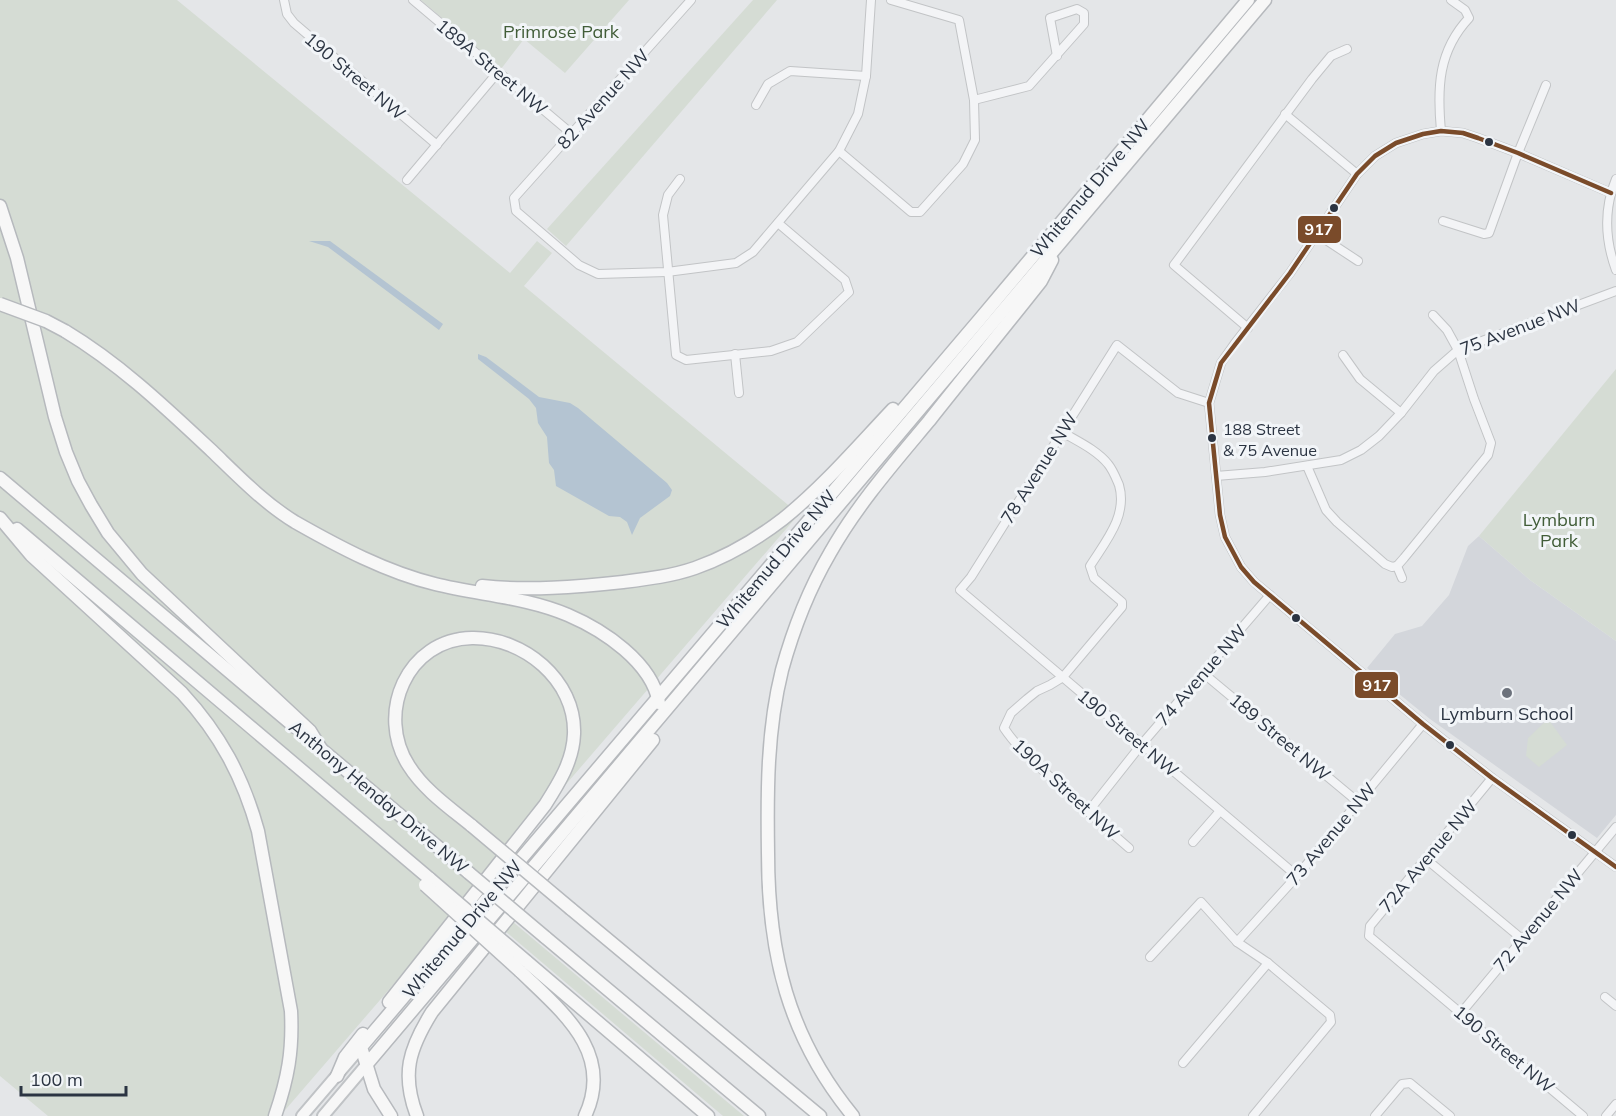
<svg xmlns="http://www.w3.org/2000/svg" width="1616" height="1116" font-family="Mulish,sans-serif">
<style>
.built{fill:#d3d6db}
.green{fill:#d5dcd4}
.water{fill:#b4c4d2}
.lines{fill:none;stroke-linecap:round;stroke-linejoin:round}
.minor-casing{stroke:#c2c4c6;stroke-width:10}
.major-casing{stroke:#c0c3c6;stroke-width:14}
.highway-casing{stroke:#b6b9bd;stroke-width:15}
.minor{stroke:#f3f4f6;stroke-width:8}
.major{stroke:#f7f7f7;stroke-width:10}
.highway{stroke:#f7f7f7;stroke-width:12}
.highway-bridge-casing{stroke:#b6b9bd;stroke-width:15;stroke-linecap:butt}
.highway-bridge{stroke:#f7f7f7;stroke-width:12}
.bus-1-casing{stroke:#f2f5f8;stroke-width:9}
.bus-1{stroke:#7a4b2a;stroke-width:4.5}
.bus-dot{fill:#2b3442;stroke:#f2f5f8;stroke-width:2}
.poi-dot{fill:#6c727c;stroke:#f2f5f8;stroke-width:2}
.labels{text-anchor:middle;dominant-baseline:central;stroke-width:6;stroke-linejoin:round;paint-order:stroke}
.bus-label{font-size:16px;fill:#2b3442;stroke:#f2f5f8;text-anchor:start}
.park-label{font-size:18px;fill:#415d38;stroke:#f2f5f8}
.street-label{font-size:18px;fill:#2b3442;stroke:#f2f5f8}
.poi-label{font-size:18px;fill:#2b3442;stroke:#f2f5f8}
.line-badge{stroke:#f2f5f8;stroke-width:2}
.badge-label{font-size:16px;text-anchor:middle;font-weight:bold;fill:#fff}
</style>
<rect width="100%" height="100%" fill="#e4e6e8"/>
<path class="built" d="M1479,536l51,44 86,61v174l-19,23 -167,-119 -63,-51 28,-34 27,-8 27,-31 19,-49z"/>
<g class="green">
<path d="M0,0h177l333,273 27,-32 15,12 -28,33 275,228 -519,602h-232l-48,-40z"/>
<path d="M421,0h208l-64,73 -41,-34 -23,30z"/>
<path d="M753,0h24l-211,246 -19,-17z"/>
<path d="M1616,369v272l-86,-61 -51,-44z"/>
<path d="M1548,719l19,26 -28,22 -13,-11 2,-18z"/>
<path d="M513,922l231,194h-21l-218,-185z"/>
</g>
<g class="water">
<path d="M309,241h21l113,83 -4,6 -111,-83z"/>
<path d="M478,354l8,3 53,40 31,6 8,5 89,75 5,7 -2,6 -30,22 -8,17 -5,-13 -7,-5 -11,-1 -53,-30 -2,-16 -5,-7 -2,-26 -9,-14 -2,-15 -7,-9 -51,-40z"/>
</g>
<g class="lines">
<defs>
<g id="minor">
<path d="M284,0l3,14 7,9 143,122"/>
<path d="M413,0l159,134"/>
<path d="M691,0l-177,198 2,13 63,54 19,9 69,-2 69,-9 17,-11 86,-101 19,-37 8,-38 5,-76"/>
<path d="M974,100l55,-14 55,-62v-11l-7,-4 -27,9 7,38"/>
<path d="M756,105l12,-21 22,-13 76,5"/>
<path d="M1285,114l72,60"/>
<path d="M1441,131c-4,-43 -3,-80 28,-113l-4,-8 -14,-10"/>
<path d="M839,151l72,61h9l43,-48 12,-24 -1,-40 -15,-80 -68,-20"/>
<path d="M680,179l-12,16 -5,20 13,140 10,5 85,-9 26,-9 52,-50 -4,-12 -67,-57"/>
<path d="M1616,179c-12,29 -11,61 0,91"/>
<path d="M407,180l91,-108"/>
<path d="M1611,193l-93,-40 -40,-15 -15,-5 -22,-2 -18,3 -27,9 -21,13 -18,18 -67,99 -55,70 -14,20 -12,40 11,112 5,22 16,30 13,15 169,142 69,54 124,89"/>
<path d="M1443,221l41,13 5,-1 29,-80 28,-68"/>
<path d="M1317,234l41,27"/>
<path d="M1248,328l-74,-63 138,-186 19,-23 16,-7"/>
<path d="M735,354l4,39"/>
<path d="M1343,355l17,24 41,34"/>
<path d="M1209,403l-31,-10 -61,-48 -146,232 -11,13 337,286"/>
<path d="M1062,432c15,9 35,18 46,32 5,6 8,14 11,21 9,31 -14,57 -29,81l4,12 28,24v5l-59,70 -13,8 -13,6 -10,8 -16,14 -7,15c12,18 29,33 45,48 26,24 53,49 80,72"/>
<path d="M1307,466l19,44 11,12 48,42 7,3 5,-1"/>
<path d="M1216,476l49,-4 76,-12 20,-10 18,-14 22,-23 33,-42 24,-21 158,-59"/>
<path d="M1402,578l-5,-12 7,-8 84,-103 3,-12 -17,-44 -16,-49 -11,-20 -14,-15"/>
<path d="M1203,673l155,129"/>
<path d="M1492,778l-122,148 -1,10 214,180"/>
<path d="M1088,812l53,-67 129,-150"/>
<path d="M1193,842l27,-31"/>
<path d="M1426,859l96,80"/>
<path d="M1237,942l60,-66 126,-152"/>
<path d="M1150,957l51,-55 36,40 31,21 62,52 1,7 -78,94"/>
<path d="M1605,997l11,9"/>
<path d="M1461,1013l155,-186"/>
<path d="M1183,1063l85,-100"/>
<path d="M1375,1116l27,-32 8,-1 40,33"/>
<path d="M1606,1116l10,-12"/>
</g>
<g id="major">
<path d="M302,1116l59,-69"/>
<path d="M323,1116l44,-52"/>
</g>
<g id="highway">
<path d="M0,206l17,52 38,159 11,35 12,29 13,24 17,28 34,41 168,157 11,18"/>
<path d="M65,331c55,33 101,77 147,120 26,25 52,52 83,71 44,25 91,50 140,62 44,11 91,13 133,31 35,15 84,47 91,88"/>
<path d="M0,478l295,249"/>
<path d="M0,518l31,37 151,138c38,41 61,84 76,138l33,180c2,40 -3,67 -16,105"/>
<path d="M17,529l413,350"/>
<path d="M482,586c46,5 95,1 141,-4 24,-3 49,-6 72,-14 31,-11 62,-29 88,-49 40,-32 75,-73 110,-110"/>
<path d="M315,744l154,129"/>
<path d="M571,909l249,207"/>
<path d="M545,937l214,179"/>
<path d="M526,961l182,155"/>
<path d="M520,971c41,40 95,81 65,145"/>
<path d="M389,1002l156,-197c14,-22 28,-44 29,-71 2,-54 -51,-97 -102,-96 -65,1 -97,76 -63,128 15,24 41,42 63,60"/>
<path d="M367,1064l898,-1064"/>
<path d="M337,1076l8,-19 18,-23"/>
<path d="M391,1116l-17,-27 -13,-42 619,-728 268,-319"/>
<path d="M417,1116c-16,-42 -8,-67 15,-104l221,-272"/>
<path d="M853,1116c-65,-79 -85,-163 -85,-263 -1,-61 -1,-123 14,-183 11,-40 27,-81 48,-117 27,-48 64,-90 99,-132 37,-47 75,-93 112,-140l11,-21"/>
</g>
</defs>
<use href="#minor" class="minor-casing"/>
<use href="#major" class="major-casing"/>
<use href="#highway" class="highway-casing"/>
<use href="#minor" class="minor"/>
<use href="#major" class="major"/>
<use href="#highway" class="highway"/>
<defs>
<g id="highway-bridge">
<path d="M0,304l46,17 19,10"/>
<path d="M472,826l99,83"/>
<path d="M469,873l76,64"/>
<path d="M430,879l96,82"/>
<path d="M425,885l95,86"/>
</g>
</defs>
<use href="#highway-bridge" class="highway-bridge-casing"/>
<use href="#highway-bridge" class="highway-bridge"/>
<defs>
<path id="bus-1" d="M1611,193l-93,-40 -40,-15 -15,-5 -22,-2 -18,3 -27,9 -21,13 -18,18 -67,99 -69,90 -12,40 11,112 5,22 16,30 13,15 169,142 69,54 124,89"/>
</defs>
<use href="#bus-1" class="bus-1-casing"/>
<use href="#bus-1" class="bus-1"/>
</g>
<g class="bus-dot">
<circle cx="1489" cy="142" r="5"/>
<circle cx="1334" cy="208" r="5"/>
<circle cx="1212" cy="438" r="5"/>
<circle cx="1296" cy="618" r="5"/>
<circle cx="1450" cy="745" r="5"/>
<circle cx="1572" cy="835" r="5"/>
</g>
<circle class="poi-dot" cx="1507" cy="693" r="6"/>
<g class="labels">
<g class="bus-label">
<text x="1223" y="429">188 Street<tspan x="1223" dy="21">&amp; 75 Avenue</tspan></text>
</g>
<g class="park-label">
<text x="561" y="31">Primrose Park</text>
<text x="1559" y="519">Lymburn<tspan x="1559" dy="21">Park</tspan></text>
</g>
<g class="street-label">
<text transform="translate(492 67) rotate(40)">189A Street NW</text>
<text transform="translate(355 76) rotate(40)">190 Street NW</text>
<text transform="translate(603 99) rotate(-48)">82 Avenue NW</text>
<text transform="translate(1090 188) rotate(-50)">Whitemud Drive NW</text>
<text transform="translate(1520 327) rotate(-21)">75 Avenue NW</text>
<text transform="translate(1039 468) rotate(-58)">78 Avenue NW</text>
<text transform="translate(776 559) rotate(-50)">Whitemud Drive NW</text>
<text transform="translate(1201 675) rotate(-49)">74 Avenue NW</text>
<text transform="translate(1128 733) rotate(40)">190 Street NW</text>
<text transform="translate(1280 737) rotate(40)">189 Street NW</text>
<text transform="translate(1066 789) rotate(43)">190A Street NW</text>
<text transform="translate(379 797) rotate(40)">Anthony Henday Drive NW</text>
<text transform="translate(1331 834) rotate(-50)">73 Avenue NW</text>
<text transform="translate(1428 856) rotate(-50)">72A Avenue NW</text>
<text transform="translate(1538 920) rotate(-50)">72 Avenue NW</text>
<text transform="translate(462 929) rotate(-50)">Whitemud Drive NW</text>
<text transform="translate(1504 1049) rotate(40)">190 Street NW</text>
</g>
<g class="poi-label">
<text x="1507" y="713">Lymburn School</text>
</g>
</g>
<g class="line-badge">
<rect x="1297" y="215" width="45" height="29" rx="6" fill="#7a4b2a"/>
<rect x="1354" y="671" width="45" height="28" rx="6" fill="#7a4b2a"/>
</g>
<g class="badge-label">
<text x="1319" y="235">917</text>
<text x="1377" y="691">917</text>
</g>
<path d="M21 1086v9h105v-9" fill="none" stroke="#2b3442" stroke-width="3"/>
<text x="30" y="1086" font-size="18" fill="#2b3442" stroke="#f2f5f8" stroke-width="4.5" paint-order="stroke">100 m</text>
</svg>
